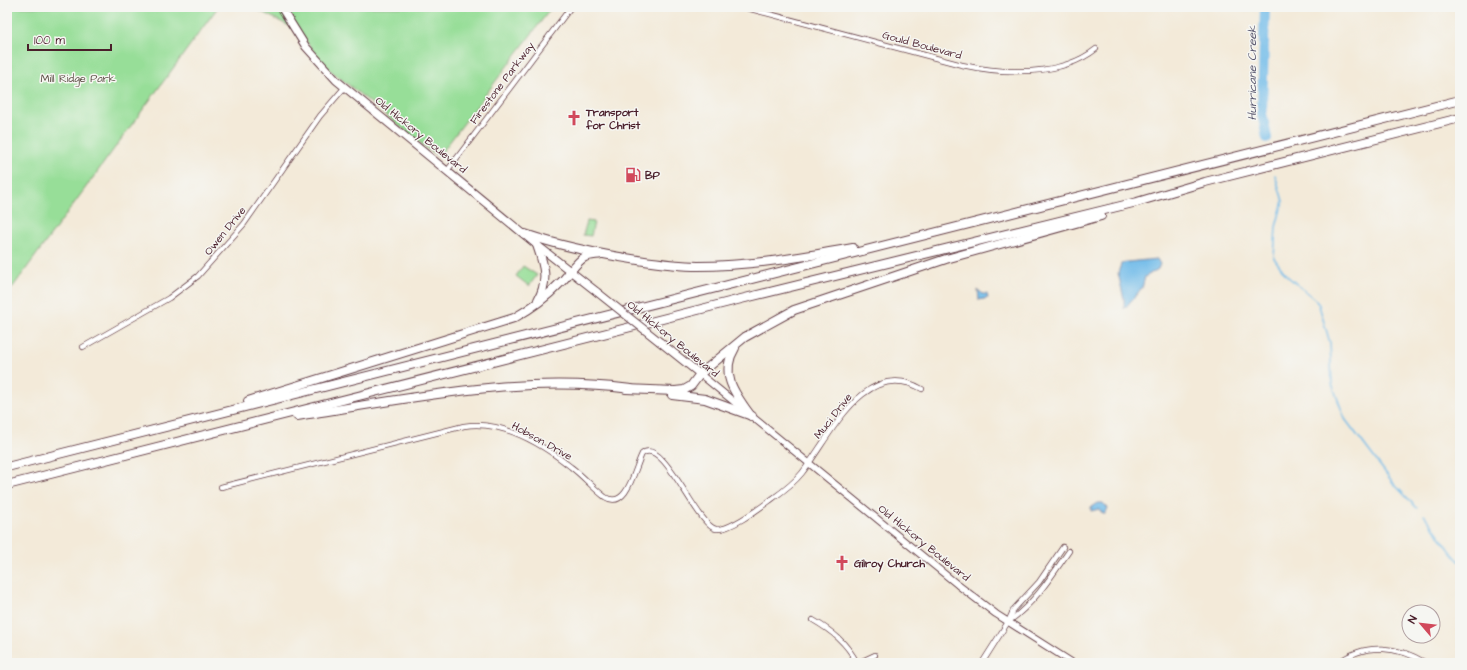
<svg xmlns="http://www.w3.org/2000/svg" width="1467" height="670" font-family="'Architects Daughter',sans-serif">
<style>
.green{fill:#97de98;stroke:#707e62}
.water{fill:#71bbe9;stroke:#5e6d8a}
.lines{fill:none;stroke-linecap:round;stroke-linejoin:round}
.stream{stroke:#71bbe9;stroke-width:1.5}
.river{stroke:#71bbe9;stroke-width:10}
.minor-casing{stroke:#633d45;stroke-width:6}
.secondary-casing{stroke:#633d45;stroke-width:8}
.primary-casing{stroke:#633d45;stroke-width:9}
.motorway-casing{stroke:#633d45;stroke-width:10}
.minor{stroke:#fff;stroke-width:4.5}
.secondary{stroke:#fff;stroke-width:6}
.primary{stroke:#fff;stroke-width:7}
.motorway{stroke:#fff;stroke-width:8}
.primary-bridge-casing{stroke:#633d45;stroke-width:9;stroke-linecap:butt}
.primary-bridge{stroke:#fff;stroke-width:7}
.labels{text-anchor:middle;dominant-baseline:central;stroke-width:3;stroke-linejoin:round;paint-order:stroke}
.street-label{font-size:11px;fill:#4a1f2b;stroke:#f6f6f2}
.park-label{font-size:11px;fill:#5d4f46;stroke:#f6f6f2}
.poi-label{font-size:11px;font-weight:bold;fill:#4a1f2b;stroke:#f6f6f2;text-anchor:start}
.water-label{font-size:12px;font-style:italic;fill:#58566e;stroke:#f6f6f2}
</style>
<rect width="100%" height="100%" fill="#f6f6f2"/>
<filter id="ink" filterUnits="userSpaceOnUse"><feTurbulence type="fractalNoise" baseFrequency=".025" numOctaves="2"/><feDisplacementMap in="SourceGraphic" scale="8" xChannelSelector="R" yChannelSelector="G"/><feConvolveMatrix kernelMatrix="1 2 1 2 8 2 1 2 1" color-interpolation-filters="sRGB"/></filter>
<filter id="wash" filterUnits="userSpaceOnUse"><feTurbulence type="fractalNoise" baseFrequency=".012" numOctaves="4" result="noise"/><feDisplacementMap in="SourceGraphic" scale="16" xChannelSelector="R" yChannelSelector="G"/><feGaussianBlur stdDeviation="0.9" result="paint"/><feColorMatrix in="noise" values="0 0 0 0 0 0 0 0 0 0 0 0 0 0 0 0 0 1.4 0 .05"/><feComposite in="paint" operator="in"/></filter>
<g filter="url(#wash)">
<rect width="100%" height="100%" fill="#f3ead9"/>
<g class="green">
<path d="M7,7h211l-211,288z"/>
<path d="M252,7h300l-113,149 -10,-6 -99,-80 -14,-15 -17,-24z"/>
<path d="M587,221l7,1 -3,14 -8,-1z"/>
<path d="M523,266l14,9 -8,11 -13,-10z"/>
</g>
<g class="water">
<path d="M1157,259l3,5 -2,5 -13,8 -3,11 -18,21v-10l-6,-26 3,-9 6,-2z"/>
<path d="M978,290l5,4h4l1,4 -9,2z"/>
<path d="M1097,503h6l5,5 -3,6h-2l-4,-5 -8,2v-4z"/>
</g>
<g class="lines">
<g class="stream">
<path d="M1275,175l8,26 -7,26 -2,31 13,18 31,26 12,41 2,41 13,35 49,65 23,24"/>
<path d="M1424,515c13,15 22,33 36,47"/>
</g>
<path class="river" d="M1265,7l-3,106 5,25"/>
</g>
</g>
<g filter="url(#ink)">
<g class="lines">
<defs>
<g id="minor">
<path d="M743,7l219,58c41,9 99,12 134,-16"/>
<path d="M447,171l124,-164"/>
<path d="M83,347l86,-49 29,-22 46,-52 76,-108 24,-28"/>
<path d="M221,487l243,-61c38,-6 78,18 107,41 12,9 22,21 34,30 22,14 30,-30 37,-43 21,-19 55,72 74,75 14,2 45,-22 56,-30 10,-7 22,-16 30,-26 28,-36 63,-117 120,-84"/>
<path d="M813,620c19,11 34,23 44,43"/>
<path d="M1008,622c26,-18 43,-45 61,-71"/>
<path d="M858,663l17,-8"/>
<path d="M982,663l26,-41 6,-13 25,-27 24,-35"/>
<path d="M1338,663c27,-21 60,-17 88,0"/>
</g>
<path id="secondary" d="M700,374l258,211 38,29 77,49"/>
<g id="primary">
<path d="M281,7l25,40 30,33 201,165 60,47"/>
<path d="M660,342l40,32"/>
</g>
<g id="motorway">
<path d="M525,234c38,13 74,20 113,26 20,3 41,6 60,6 52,0 104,-9 155,-18"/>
<path d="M537,245c7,20 12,36 1,55"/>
<path d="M735,348c-16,26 0,46 16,68"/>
<path d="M626,389l49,2 9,-1 7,-4 9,-12 45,-37 49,-27 152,-51 155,-43"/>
<path d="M672,395l33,4 47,17"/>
<path d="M248,401l266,-83c16,-9 32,-20 45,-34 9,-7 16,-22 26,-27 5,-2 11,-2 16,-3"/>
<path d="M297,416c110,-17 222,-42 334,-27"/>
<path d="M7,467l1453,-367"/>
<path d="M7,485l734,-186 396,-97 68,-20 255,-64"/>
</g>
</defs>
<use href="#minor" class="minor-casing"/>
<use href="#secondary" class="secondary-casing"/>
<use href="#primary" class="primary-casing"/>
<use href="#motorway" class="motorway-casing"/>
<use href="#minor" class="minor"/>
<use href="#secondary" class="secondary"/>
<use href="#primary" class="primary"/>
<use href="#motorway" class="motorway"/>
<defs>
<path id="primary-bridge" d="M597,292l63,50"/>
</defs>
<use href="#primary-bridge" class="primary-bridge-casing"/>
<use href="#primary-bridge" class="primary-bridge"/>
</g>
</g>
<defs>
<symbol id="church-bare" viewBox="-9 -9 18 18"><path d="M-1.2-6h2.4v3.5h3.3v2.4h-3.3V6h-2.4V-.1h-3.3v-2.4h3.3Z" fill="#d1495b" stroke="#f6f6f2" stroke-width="2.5" paint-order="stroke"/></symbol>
<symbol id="fuel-bare" viewBox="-9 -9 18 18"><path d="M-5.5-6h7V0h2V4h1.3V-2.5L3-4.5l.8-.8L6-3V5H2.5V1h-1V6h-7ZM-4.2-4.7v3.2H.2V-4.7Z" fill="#d1495b" stroke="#f6f6f2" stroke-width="2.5" paint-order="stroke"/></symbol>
</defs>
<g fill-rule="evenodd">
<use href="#church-bare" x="563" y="107" width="22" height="22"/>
<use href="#fuel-bare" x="622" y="164" width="22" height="22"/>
<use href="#church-bare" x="831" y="552" width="22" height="22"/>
</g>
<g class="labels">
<g class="street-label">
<text transform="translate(922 45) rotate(15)">Gould Boulevard</text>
<text transform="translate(502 83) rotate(-53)">Firestone Parkway</text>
<text transform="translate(421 135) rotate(39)">Old Hickory Boulevard</text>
<text transform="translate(225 231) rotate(-51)">Owen Drive</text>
<text transform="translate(673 339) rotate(39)">Old Hickory Boulevard</text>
<text transform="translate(833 416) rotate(-52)">Muci Drive</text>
<text transform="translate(542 441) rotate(29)">Hobson Drive</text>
<text transform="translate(924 543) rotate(39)">Old Hickory Boulevard</text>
</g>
<g class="park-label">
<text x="78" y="78">Mill Ridge Park</text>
</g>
<g class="poi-label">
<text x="586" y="112">Transport<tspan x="586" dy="13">for Christ</tspan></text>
<text x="645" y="175">BP</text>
<text x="854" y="563">Gilroy Church</text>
</g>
<g class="water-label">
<text transform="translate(1252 73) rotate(-90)">Hurricane Creek</text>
</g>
</g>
<rect width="1467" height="670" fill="none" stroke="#f6f6f2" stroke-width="24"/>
<g transform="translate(1421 624) rotate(298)"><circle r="19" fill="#f6f6f2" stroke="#b1a0a2"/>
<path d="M0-3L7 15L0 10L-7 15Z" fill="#d1495b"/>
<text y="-6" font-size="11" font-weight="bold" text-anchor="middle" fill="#4a1f2b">N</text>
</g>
<path d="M28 44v6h83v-6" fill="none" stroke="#4a1f2b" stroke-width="2"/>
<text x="34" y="44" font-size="12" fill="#4a1f2b" stroke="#f6f6f2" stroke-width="3" paint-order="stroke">100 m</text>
</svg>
